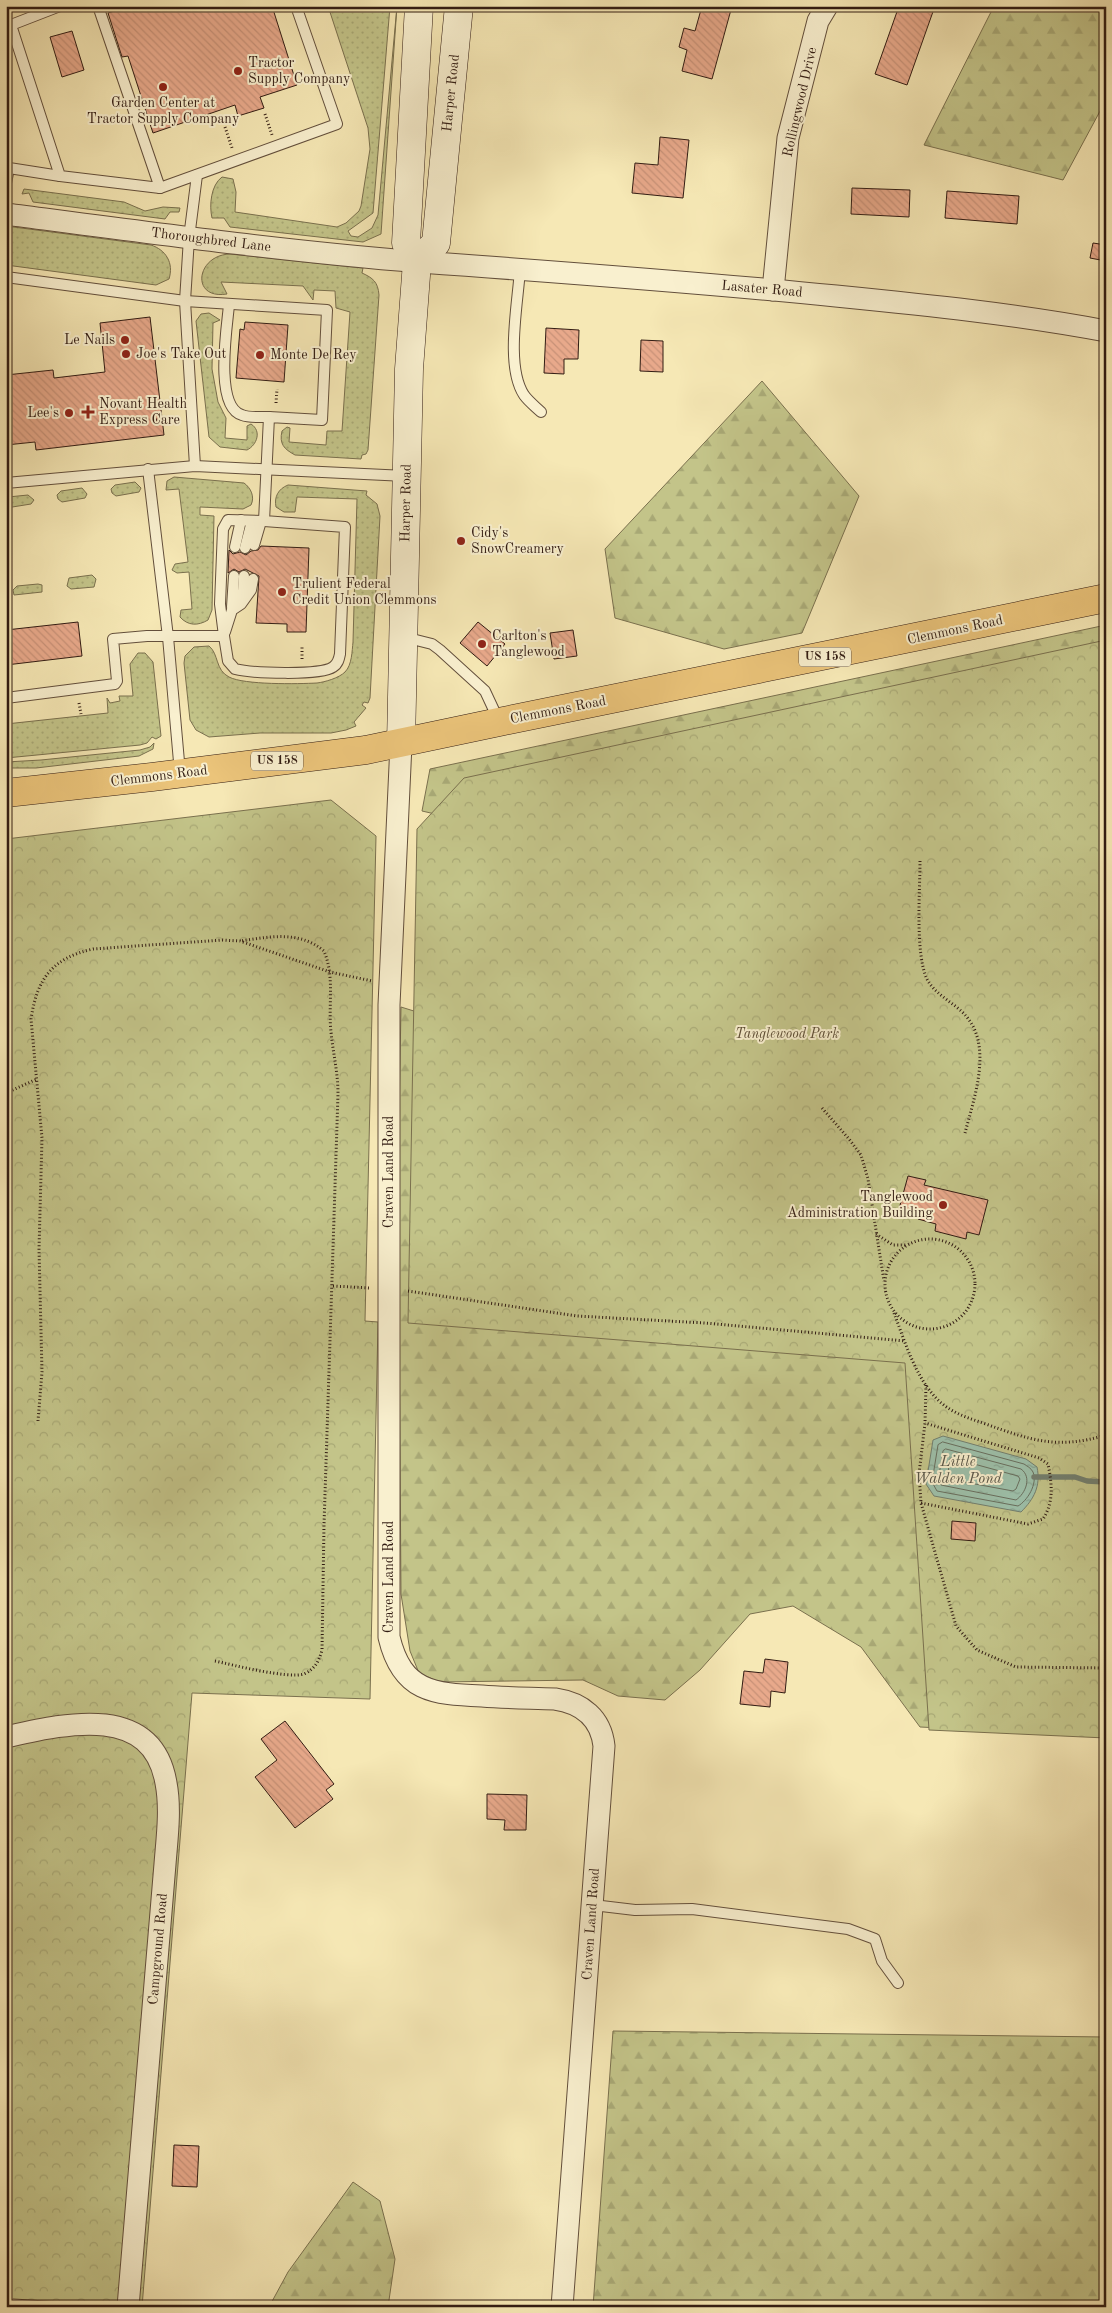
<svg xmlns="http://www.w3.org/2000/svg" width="1112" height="2313" font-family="'Old Standard TT',serif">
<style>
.grass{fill:url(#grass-dots);stroke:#7a704e}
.forest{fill:url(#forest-firs);stroke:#7a704e}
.park{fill:url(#park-crowns);stroke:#7a704e}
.water{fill:url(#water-ripples);stroke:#727e6e}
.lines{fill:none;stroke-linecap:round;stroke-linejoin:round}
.shore{stroke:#686e5e;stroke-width:1}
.stream{stroke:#727e6e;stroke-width:5.5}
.building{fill:url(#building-back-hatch);stroke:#321c13}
.service-casing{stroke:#634f3c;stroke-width:12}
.minor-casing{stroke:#634f3c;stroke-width:23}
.secondary-casing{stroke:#321c13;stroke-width:29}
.primary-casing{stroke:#321c13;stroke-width:29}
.path{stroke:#321c13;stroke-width:3;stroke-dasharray:1 2.5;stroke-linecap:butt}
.service{stroke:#f9f0cf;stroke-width:10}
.minor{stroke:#f9f0cf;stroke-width:21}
.secondary{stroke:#f9f0cf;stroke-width:28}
.primary{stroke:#ebc47a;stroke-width:28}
.poi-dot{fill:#8f2418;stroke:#f9f0cf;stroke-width:2}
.labels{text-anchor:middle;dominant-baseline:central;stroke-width:4;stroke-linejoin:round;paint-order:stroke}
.shield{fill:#f9f0cf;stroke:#6e5c4b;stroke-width:1}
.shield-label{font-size:12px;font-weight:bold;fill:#321c13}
.poi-label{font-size:14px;fill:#321c13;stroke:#f9f0cf;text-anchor:start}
.street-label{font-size:14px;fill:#321c13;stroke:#f9f0cf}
.park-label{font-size:14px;font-style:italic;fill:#5e4e36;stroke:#f9f0cf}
.water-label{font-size:15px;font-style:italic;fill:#575548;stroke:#f9f0cf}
</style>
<defs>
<pattern id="grass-dots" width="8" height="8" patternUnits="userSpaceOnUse" patternTransform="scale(1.25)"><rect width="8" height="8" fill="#c3c489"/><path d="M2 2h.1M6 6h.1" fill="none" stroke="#a8a875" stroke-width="1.8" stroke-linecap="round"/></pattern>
<pattern id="forest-firs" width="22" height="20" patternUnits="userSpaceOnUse" patternTransform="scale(1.25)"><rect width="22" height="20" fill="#c3c489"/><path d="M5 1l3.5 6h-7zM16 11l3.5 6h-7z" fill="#a8a875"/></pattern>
<pattern id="park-crowns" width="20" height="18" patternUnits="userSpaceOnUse" patternTransform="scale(1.25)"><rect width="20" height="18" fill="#c3c489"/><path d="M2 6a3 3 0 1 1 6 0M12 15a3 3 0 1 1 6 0" fill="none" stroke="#a8a875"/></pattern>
<pattern id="water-ripples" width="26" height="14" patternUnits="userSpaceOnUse" patternTransform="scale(1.25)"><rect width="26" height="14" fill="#9dc0aa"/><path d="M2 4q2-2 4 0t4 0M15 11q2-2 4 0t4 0" fill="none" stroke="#88a491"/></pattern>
<pattern id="building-back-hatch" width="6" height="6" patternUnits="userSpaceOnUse" patternTransform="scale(1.25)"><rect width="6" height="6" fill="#e8a98b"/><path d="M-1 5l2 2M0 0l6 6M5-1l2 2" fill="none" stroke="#c79177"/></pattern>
</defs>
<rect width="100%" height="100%" fill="#f6e8b5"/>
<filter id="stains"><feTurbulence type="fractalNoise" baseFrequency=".004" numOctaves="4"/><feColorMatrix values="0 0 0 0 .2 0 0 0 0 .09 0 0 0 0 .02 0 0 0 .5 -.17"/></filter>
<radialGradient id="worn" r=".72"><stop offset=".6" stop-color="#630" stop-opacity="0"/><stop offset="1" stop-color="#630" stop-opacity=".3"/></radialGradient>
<g class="grass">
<path d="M328,6h62l-17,207 -25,18 3,5 7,1 14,-9 6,-13 19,-209 -16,228 -18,8 -133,-15 -6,-9h-12c-3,-13 -1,-33 10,-41l11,2 3,13 -1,20 102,15 9,-4 13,-12 2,-5 9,-57 -2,-21z"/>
<path d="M24,189l100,13 21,9 18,-4 17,1 -1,4h-9l-5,7 -132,-17 -4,-9 -7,1z"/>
<path d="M6,226l145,19c15,5 23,18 18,34l-13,6 -150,-20z"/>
<path d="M230,254l133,14 -1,5c11,5 16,9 17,22l-11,155 -2,4 -4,1 -1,4 -66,-4c-11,-6 -16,-11 -13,-24l5,-4 3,1 -1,14 37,3 1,-14h15l8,-119 -14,-4 -1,-17 -21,-1 -1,10 -10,-14 -82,-4 6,12c-37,6 -31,-39 3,-40z"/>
<path d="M209,313l11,7 -7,3 -1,46 6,33 8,16 -1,20 22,2v-14l4,-2c11,7 6,21 -4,26l-27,-3 -11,-10 -13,-116 5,-7z"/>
<path d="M174,477l70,6c7,5 11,14 7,22l-8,4 -43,-2v8l14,1 -2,94 -4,10c-10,6 -20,6 -28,-3l1,-7 11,-1 -3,-37 -12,1 -5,-3 3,-6 13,-2 -9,-73 -13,1 1,-9z"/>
<path d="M135,482l6,6 -2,4 -23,4 -4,-3 -1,-4 4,-4z"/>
<path d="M288,485l79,6 -1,4 11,9 3,12 -10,182 -2,5 -4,-1 -2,3 4,3 -12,14 2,4 -10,4 -15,3h-71l-51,4 -13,-7 -6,-10 -6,-57 1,-7 9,-9 15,-1c10,8 6,24 20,31 15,8 69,7 88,6 8,-1 22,-5 28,-11 7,-7 7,-21 8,-30l4,-143 -60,-2 -2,15h-11l-8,-5c-2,-10 2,-18 12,-22z"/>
<path d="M82,488l5,6 -2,4 -23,4 -4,-3 -1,-4 4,-4z"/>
<path d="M28,495l6,5 -3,4 -25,4 2,-11z"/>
<path d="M92,575l4,4 -2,8 -23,2 -4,-3 2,-8z"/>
<path d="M38,584l4,1v7l-28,3 -1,-5 4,-4z"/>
<path d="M138,653h7l8,9 8,74 -5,3 -4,-2 -5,6 -7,2 -134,13v-34l102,-11 -1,-15 3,5 10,-2 -1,-5h14l-3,-32z"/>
<path d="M154,743l-1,6 -14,7 -103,12h-30v-6l35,-2 99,-10 10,-3z"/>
</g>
<g class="forest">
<path d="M994,6h96l16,8v86l-43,80 -139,-35z"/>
<path d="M762,381l97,115 -57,137 -78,16 -109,-31 -10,-69z"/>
<path d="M1106,625v1111l-186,-9 -59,-80 -68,-41 -43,8 -50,56 -35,30 -47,-4 -35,-16 -144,2 -20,-9 -9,-22 -9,-57 -3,-418 3,-169 122,38 -23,-216 -78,-18 8,-42z"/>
<path d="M613,2031l493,6v270h-513z"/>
<path d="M353,2182l27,19 15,58 -7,48h-119l19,-35z"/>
</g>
<g class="park">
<path d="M1106,640v1098l-177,-8 -24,-367 -497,-40 9,-494 47,-51z"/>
<path d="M331,800l45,36 -11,485 13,1 -8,377 -178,-6 -50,614h-136v-1468z"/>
</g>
<path class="water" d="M943,1436l83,23 11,8c4,19 -3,32 -16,45l-87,-16 -8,-12 7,-44z"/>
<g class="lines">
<g class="shore">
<path d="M943,1442l81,22c3,2 7,4 9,8 5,12 -6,29 -15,34l-81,-15 -5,-9 6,-37z"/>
<path d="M946,1449l75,20c11,8 5,24 -5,31l-75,-15 -3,-4 5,-30z"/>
<path d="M952,1458l66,18 2,3 -4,10 -3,2 -65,-12 1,-19z"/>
</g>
<path class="stream" d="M1034,1477h41l12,4 19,1"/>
</g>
<g class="building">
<path d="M130,6h142l25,79 -37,12 4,11 -26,8 -3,-11 -82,28 -25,-77 -6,1 -14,-44z"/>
<path d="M702,6h30l-20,73 -30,-8 5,-21 -8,-3 5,-19 11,3z"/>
<path d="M899,6h36l-28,79 -32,-11z"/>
<path d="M72,31l12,39 -22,7 -12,-40z"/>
<path d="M660,137l29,3 -6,58 -51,-5 3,-30 23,2z"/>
<path d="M852,188l58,2 -1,27 -58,-3z"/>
<path d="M947,191l72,5 -2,28 -72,-6z"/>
<path d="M1093,243l13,2v16l-16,-3z"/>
<path d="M150,317l14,118 -128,15 -1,-8 -29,3v-70l47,-5 1,8 51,-6 -5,-49z"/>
<path d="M245,322l43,3 -4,57 -48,-4 4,-49 4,1z"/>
<path d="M546,328l33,2 -1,29h-14v15l-20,-1z"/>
<path d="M641,340l22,1v31l-23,-1z"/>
<path d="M261,546l48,2 -3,84h-19v-8l-31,-1 3,-47 -14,-7 -6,3 -5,-3 -6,4 1,-23 4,4 7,-2 6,3 5,-4 7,-1z"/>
<path d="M78,622l4,34 -76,9v-35z"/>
<path d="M478,622l27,22 -18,22 -27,-23z"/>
<path d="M573,630l4,26 -23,3 -4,-26z"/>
<path d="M908,1176l18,4 -2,5 64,15 -9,35 -12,-3 -1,7 -31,-8 1,-7 -18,-5 2,-5 -21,-5z"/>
<path d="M952,1521l24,2 -1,18 -24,-2z"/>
<path d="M765,1659l23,3 -3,31 -14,-2 -1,16 -30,-3 4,-33 19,2z"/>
<path d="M285,1721l49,63 -8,6 7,9 -38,29 -40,-51 22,-17 -16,-21z"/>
<path d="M487,1794l40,1 -1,35h-22l1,-10 -18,-1z"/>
<path d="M174,2145l25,1 -2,41 -25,-1z"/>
</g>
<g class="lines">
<defs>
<g id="service">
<path d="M60,6l-49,19 49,151 100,12 177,-64 -41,-118"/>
<path d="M98,6l62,182"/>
<path d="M6,183l3,-15 51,8"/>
<path d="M520,269c-2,34 -15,97 4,126 5,7 12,12 17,17"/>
<path d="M6,277l179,24 142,9 -5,110 -53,-3 -5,104 81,6 -5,127c-1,5 -2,10 -7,13 -13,9 -82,6 -98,2l-7,-8 -4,-25h-77l-34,3 4,42 -2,3 -109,14"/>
<path d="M229,305c-2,22 -15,102 13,110 8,3 18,2 27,2"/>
<path d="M195,466l-10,-165 4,-63 8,-63"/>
<path d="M148,469l20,168 12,136"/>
<path d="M6,483l189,-17 211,10"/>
<path d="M254,545l7,-24"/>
<path d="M235,547l6,-27"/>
<path d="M245,548l7,-27"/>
<path d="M237,601l6,-10 1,-15"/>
<path d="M232,607l2,-31"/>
<path d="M225,632l7,-22 9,-6 10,-14 2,-11"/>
<path d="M224,636l-4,-32 3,-75 5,-9 36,1"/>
<path d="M404,637l28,7 8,6 45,41 14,30"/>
<path d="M593,1905l42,5 57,-1 156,20 27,10 7,22 16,22"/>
<path d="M6,2304l47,3"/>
</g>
<g id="minor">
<path d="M6,214c138,18 276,37 414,48 139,10 277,20 416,34 90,9 180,18 270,35"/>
<path d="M773,290l15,-152 30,-117 9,-15"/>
<path d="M401,744l-12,261v632c13,55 44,57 93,59 24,2 49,2 73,3 27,4 46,19 49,47l-42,561"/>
<path d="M6,1737c58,-13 146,-35 160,46 5,26 1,55 -1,81l-37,443"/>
</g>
<g id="secondary">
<path d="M417,262l19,-19 23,-237"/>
<path d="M401,744l8,-375 8,-107 -11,-19 13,-237"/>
</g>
<path id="primary" d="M6,793l146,-16 214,-27 133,-28 607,-124"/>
</defs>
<use href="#service" class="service-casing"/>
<use href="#minor" class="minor-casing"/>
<use href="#secondary" class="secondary-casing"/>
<use href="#primary" class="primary-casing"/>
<g class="path">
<path d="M265,114l7,21"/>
<path d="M225,127l7,21"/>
<path d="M276,403l1,-14"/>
<path d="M156,420l22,-2"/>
<path d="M302,659v-14"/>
<path d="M79,703l2,11"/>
<path d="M920,861c0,30 -5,93 7,118 8,16 28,24 39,37 27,31 8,82 -1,117"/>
<path d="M6,1093l31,-14"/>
<path d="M822,1108l27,31 12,16 7,24 16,102"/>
<path d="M876,1234l17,11h14"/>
<circle cx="930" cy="1284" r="45"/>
<path d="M333,1286l37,2"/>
<path d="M408,1291l169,25 128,7 200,18"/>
<path d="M894,1313c11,29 22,66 45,88 13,12 29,17 44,22 47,17 74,27 123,12"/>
<path d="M926,1385l-1,38 -6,51 2,29 35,123 21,24 39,17 90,1"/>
<path d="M38,1421l4,-49 -3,-123 3,-111 -11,-119c6,-40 21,-61 62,-70l129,-9 18,1 90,31 42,9"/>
<path d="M921,1503l107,21 15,-5c11,-17 9,-35 5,-55l-9,-6 -114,-35"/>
<path d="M215,1661c18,4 73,18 89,13 11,-5 15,-13 18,-24l2,-125 14,-431c0,-22 -5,-41 -7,-62 -3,-27 4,-55 -7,-81 -25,-21 -55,-14 -84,-10"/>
</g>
<use href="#service" class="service"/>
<use href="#minor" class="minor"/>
<use href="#secondary" class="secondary"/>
<use href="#primary" class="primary"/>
</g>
<g class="poi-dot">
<circle cx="238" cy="71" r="5"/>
<circle cx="163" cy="87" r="5"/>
<circle cx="125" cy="340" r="5"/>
<circle cx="126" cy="354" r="5"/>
<circle cx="260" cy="355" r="5"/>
<path d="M85.5 404.5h5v5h5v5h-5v5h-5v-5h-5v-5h5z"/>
<circle cx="69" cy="413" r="5"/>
<circle cx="461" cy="541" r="5"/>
<circle cx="282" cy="592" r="5"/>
<circle cx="482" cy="644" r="5"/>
<circle cx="943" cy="1205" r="5"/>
</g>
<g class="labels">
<g class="shield">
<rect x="799" y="647.5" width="52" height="19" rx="4"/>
<rect x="251" y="751.5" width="52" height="19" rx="4"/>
</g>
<g class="shield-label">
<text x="825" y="657">US 158</text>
<text x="277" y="761">US 158</text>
</g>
<g class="poi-label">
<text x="248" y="63">Tractor<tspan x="248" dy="16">Supply Company</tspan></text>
<text x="163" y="103" text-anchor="middle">Garden Center at<tspan x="163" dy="16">Tractor Supply Company</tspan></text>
<text x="115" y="340" text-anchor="end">Le Nails</text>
<text x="136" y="354">Joe's Take Out</text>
<text x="270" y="355">Monte De Rey</text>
<text x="99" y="404">Novant Health<tspan x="99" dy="16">Express Care</tspan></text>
<text x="59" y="413" text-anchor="end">Lee's</text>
<text x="471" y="533">Cidy's<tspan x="471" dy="16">SnowCreamery</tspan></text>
<text x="292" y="584">Trulient Federal<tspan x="292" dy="16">Credit Union Clemmons</tspan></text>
<text x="492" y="636">Carlton's<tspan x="492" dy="16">Tanglewood</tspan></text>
<text x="933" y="1197" text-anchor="end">Tanglewood<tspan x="933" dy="16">Administration Building</tspan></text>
</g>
<g class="street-label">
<text transform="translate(451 93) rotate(-84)">Harper Road</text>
<text transform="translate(800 102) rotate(-77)">Rollingwood Drive</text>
<text transform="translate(211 240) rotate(7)">Thoroughbred Lane</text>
<text transform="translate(762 289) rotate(5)">Lasater Road</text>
<text transform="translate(406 503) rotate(-89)">Harper Road</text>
<text transform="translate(955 630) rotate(-12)">Clemmons Road</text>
<text transform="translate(558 710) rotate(-11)">Clemmons Road</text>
<text transform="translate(159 776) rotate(-7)">Clemmons Road</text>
<text transform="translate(389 1172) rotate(-90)">Craven Land Road</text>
<text transform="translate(389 1577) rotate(-90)">Craven Land Road</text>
<text transform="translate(591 1924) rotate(-86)">Craven Land Road</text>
<text transform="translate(158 1949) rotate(-85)">Campground Road</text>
</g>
<g class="park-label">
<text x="787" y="1034">Tanglewood Park</text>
</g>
<g class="water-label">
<text x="958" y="1462">Little<tspan x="958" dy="17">Walden Pond</tspan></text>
</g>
</g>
<rect width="1112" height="2313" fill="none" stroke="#f6e8b5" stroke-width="25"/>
<rect x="8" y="8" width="1097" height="2298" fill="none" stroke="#321c13" stroke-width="2.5"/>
<rect x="12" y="12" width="1087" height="2288" fill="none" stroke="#321c13"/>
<rect width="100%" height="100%" filter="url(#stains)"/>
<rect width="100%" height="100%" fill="url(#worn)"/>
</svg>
